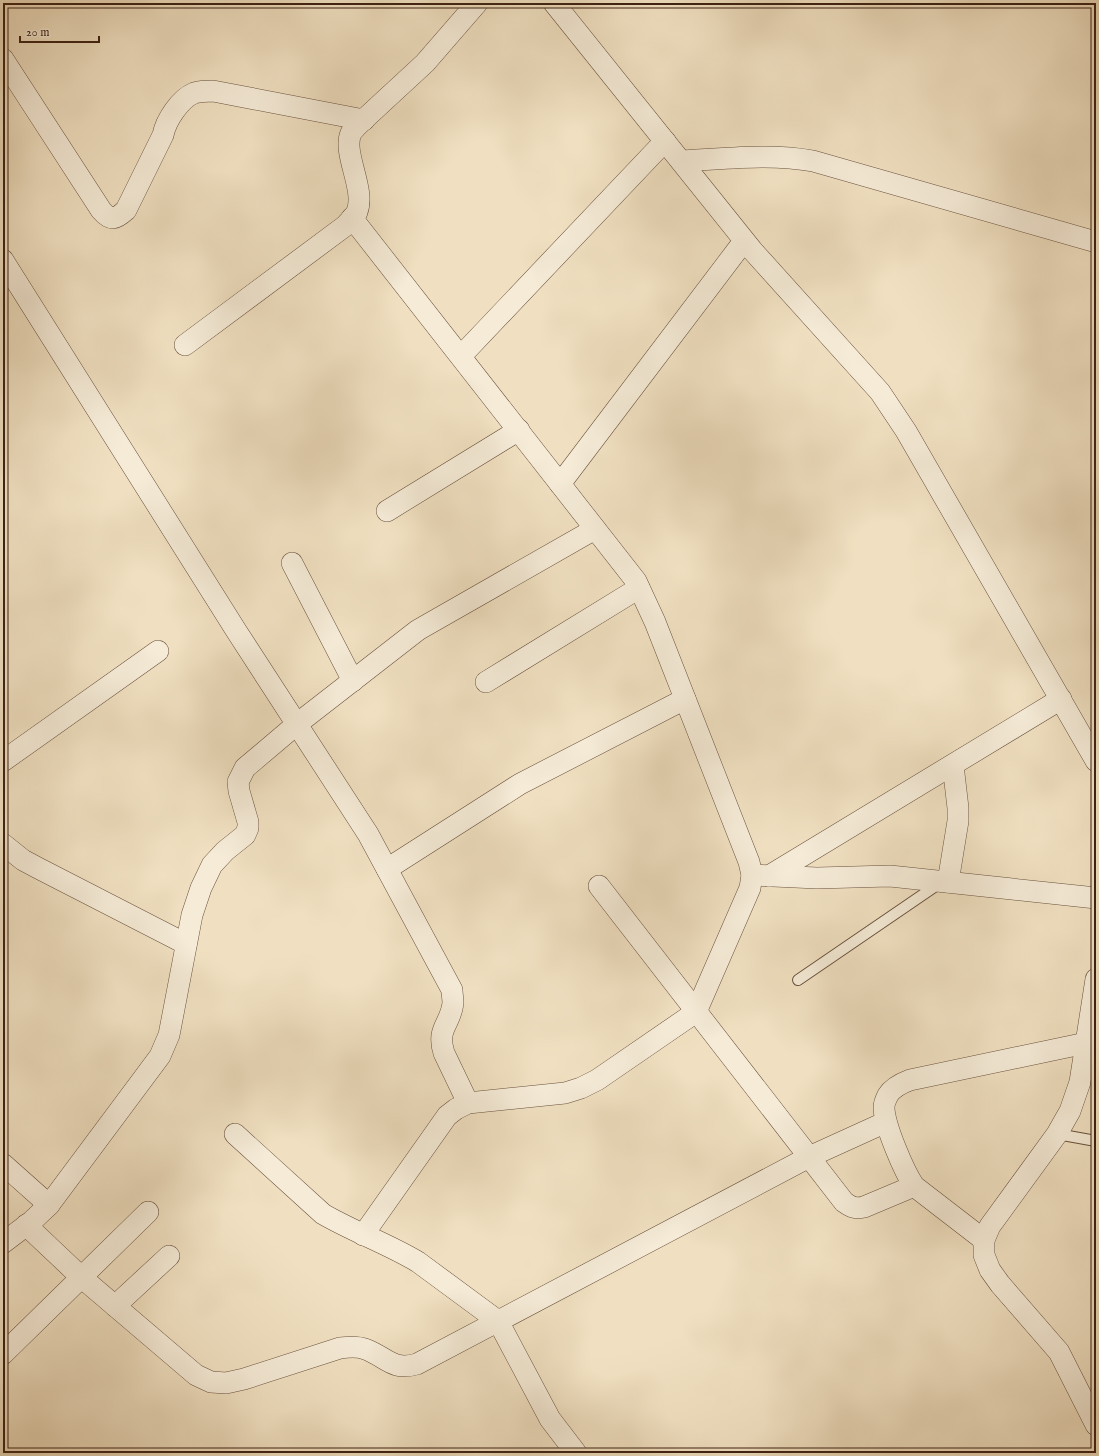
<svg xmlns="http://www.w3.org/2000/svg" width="1099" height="1456" font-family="'IM FELL English',serif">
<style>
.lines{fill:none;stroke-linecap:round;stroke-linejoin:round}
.lane-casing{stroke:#6a513e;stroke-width:12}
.street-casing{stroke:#6a513e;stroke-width:22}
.lane{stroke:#f5ebd7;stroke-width:10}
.street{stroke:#f5ebd7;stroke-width:21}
</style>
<rect width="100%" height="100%" fill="#f0e0c1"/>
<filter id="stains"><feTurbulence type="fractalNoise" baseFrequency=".005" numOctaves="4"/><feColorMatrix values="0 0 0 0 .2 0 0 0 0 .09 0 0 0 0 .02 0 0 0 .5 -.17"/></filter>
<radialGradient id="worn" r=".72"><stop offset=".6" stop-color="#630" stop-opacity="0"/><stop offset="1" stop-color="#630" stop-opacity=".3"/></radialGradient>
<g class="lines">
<defs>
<g id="lane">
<path d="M798,980l142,-97"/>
<path d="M1057,1134l39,7"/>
</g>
<g id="street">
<path d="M554,3l198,247 128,142 26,39 190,330"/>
<path d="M3,59l98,151c10,12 15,9 25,0l37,-75c3,-15 17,-36 31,-42 7,-2 13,-2 19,-2l151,29"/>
<path d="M681,161c44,-2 89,-8 132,0l283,81"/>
<path d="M352,218l284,363 19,41 94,240 3,13 -2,13 -54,124 -99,68 -16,8 -16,5 -97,10 -12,6 -9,7 -84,119"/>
<path d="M3,260l234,372 131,202 84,156c0,4 1,9 1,13 -2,21 -17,25 -9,50l24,50"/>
<path d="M185,345l160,-119c4,-4 9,-9 12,-14 9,-23 -15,-59 -6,-79 2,-3 6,-7 8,-9l66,-61 52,-60"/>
<path d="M461,356l204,-215"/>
<path d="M560,484l184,-243"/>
<path d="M387,511l132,-81"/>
<path d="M292,563l61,118"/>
<path d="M486,682l153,-94"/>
<path d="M3,761l155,-110"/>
<path d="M3,844l20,16 15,8 148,76"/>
<path d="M387,869l133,-85 165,-85"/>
<path d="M752,875l65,3 73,-2 206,22"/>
<path d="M769,876l292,-177"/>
<path d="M948,882l10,-61v-13l-5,-43"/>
<path d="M599,886l245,316c7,5 11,7 20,5l50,-21"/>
<path d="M1096,979l-16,103 -10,29 -13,23 -67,92 -6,14v15l6,15 10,14 59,68 37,73"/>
<path d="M235,1134l88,80c31,18 65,30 95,48l80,59 52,98 26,34"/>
<path d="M3,1164l46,41"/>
<path d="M26,1225l55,52 115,98 15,7 15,1 18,-4 96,-31c8,-1 17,-2 25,1 22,8 26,22 52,15l392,-207 77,-35"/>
<path d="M984,1240l-70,-54c-10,-15 -30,-61 -30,-79 0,-3 2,-8 4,-12 5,-8 14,-12 22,-15l176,-37"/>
<path d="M3,1243l29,-22 17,-16 111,-149 9,-21 23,-120 9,-27 11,-23 13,-14 20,-16 3,-7v-6l-9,-31 -1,-9 7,-14 52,-44 121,-94 177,-101"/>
<path d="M115,1306l54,-50"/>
<path d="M3,1354l145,-142"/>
</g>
</defs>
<use href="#lane" class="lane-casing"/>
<use href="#street" class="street-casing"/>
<use href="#lane" class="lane"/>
<use href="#street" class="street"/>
</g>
<rect width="1099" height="1456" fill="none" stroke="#f0e0c1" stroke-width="16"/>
<rect x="4" y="4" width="1091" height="1448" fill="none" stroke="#3d2113" stroke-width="2"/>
<rect x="8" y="8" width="1083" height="1440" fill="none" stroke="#3d2113"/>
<path d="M20 36v6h79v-6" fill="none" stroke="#3d2113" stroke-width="2"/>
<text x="26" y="36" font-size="12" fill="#3d2113" stroke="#f5ebd7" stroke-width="3" paint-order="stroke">20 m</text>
<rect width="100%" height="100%" filter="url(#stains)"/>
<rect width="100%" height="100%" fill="url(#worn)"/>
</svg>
